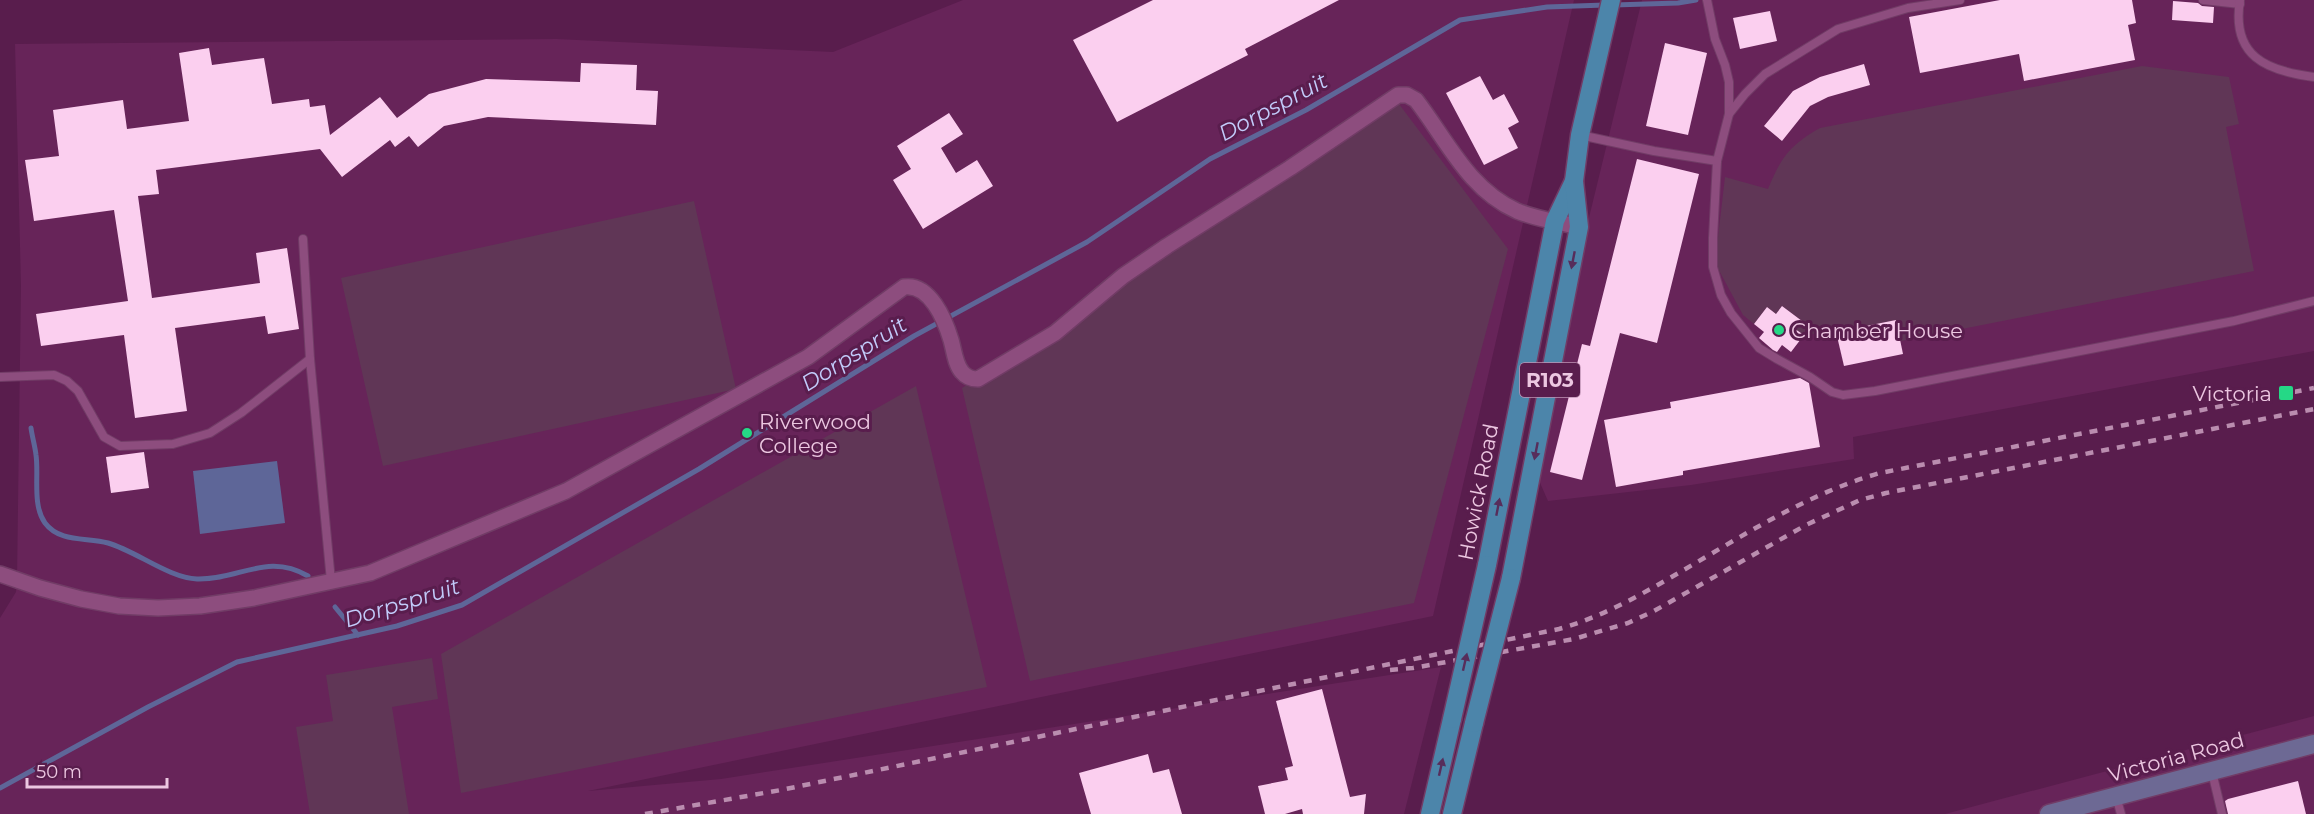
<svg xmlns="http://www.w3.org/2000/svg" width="2314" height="814" font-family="Montserrat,sans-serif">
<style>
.built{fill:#672459}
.green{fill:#603656}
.water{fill:#5e6698}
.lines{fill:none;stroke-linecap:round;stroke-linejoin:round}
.stream{stroke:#5e6698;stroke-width:5}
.building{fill:#fbcfef}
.lane-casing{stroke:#713c66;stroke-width:10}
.street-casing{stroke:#713c66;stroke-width:18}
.secondary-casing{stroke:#713c66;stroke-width:21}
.primary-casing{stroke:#713c66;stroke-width:21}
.lane{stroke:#8d4d7e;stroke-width:8}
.street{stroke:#8d4d7e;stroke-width:15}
.secondary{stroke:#6d6994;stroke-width:18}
.primary{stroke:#4c85aa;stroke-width:18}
.rail{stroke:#ba8daf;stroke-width:4.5;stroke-dasharray:8 8;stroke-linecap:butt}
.primary-bridge-casing{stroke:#713c66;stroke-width:21;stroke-linecap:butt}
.primary-bridge{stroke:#4c85aa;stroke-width:18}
.oneway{fill:#572d5b}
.poi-dot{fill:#25d886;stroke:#591d4d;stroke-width:2}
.labels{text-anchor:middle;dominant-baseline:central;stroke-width:6;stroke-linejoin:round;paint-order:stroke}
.shield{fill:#591d4d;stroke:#c094b5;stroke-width:1.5}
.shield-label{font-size:20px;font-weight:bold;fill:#ecc7e1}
.poi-label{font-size:21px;fill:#ecc7e1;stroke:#591d4d;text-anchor:start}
.street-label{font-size:21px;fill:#ecc7e1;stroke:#591d4d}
.water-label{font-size:22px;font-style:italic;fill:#c2cbfa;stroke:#591d4d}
</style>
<rect width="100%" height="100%" fill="#591d4d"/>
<g class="built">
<path d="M963,0h611l-141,616 -845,175 133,-12 720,-112 -37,147h-1404v-196l16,-26 1,-12 4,-294 -6,-242 541,-5 277,13z"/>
<path d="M1642,0h672v351l-461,86 1,22 -163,26 -143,16 -18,-41z"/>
<path d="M2314,716v98h-369z"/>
</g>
<g class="green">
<path d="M2142,66l87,11 10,47 -13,3 28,144 -353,70 -5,-21 -60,12 -32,3 -9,-6 6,-9 -19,-14 -6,8 -9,-7 -13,17 -11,-9 -28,-52 10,-86 43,12c13,-32 22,-44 52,-61z"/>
<path d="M1399,104l109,145 -94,354 -384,78 -68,-293z"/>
<path d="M694,201l42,188 -353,77 -42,-188z"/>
<path d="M916,386l71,301 -526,106 -20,-139z"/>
<path d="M432,658l6,41 -46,8 17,107h-99l-14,-87 37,-6 -7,-46z"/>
</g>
<path class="water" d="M277,461l8,62 -85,11 -7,-63z"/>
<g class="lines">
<g class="stream">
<path d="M1614,5l64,-2 18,-3"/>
<path d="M31,428c1,8 4,18 5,27 3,20 -4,50 9,68 15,20 42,14 63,20 28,8 61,35 89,36 43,1 70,-27 111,-3"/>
<path d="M335,607l23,28"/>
<path d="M0,788l148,-81 89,-45 160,-36 65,-21 237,-136 215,-133 173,-94 123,-83 96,-49 154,-90 87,-13 58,-2"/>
</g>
</g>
<g class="building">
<path d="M1153,0h186l-94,49 3,6 -131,67 -44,-82z"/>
<path d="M2000,0h132l4,23 -8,2 7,35 -111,21 -5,-27 -99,19 -11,-56z"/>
<path d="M2173,1l25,2 4,3 12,1 -1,16 -41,-3z"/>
<path d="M1770,11l7,30 -37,8 -7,-31z"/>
<path d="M1665,43l42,10 -19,82 -42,-9z"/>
<path d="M209,48l3,17 52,-7 8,46 37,-5 1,8 15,-2 5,30 50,-38 17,21 32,-24 57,-15 94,3 1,-19 56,2 -1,25 22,1 -2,34 -168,-8 -44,9 -26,21 -9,-11 -14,11 -5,-7 -48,37 -22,-28 -164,21 3,24 -21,2 14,102 108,-15 -4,-30 31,-5 12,81 -31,5 -3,-18 -90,12 12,83 -52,7 -11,-83 -83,11 -5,-32 92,-13 -14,-91 -80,11 -9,-61 34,-4 -6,-46 70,-10 4,29 62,-8 -10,-68z"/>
<path d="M1864,64l6,21 -42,12 -18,9 -28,35 -18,-15 29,-35 27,-14z"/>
<path d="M1480,76l13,24 11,-6 15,28 -11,6 10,20 -34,17 -38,-72z"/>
<path d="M949,113l14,21 -22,14 15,25 21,-13 16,26 -70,43 -30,-49 18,-11 -14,-23z"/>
<path d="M1637,159l62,15 -42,169 -37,-10 -38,147 -32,-8 32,-128 8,2z"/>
<path d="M1782,306l20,15 -7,8 9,6 -13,17 -9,-7 -5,7 -4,-2 -14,-12 5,-6 -10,-8 13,-17 9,7z"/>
<path d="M1896,320l7,34 -59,12 -8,-34z"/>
<path d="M1800,378l9,5 11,64 -137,24v4l-67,12 -12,-67 67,-12 -1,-6z"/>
<path d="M144,452l5,36 -38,5 -5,-36z"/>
<path d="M1322,689l28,108 16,-3 -2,20h-61l-1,-5 -17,5h-20l-7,-28 30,-6 -3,-12 8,-2 -17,-65z"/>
<path d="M1148,754l5,19 16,-4 13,45h-91l-12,-41z"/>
<path d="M2298,781l8,33h-78l-3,-13 3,-2z"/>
</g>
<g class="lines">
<defs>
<g id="lane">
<path d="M1707,0l8,39 10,26 4,17v32l-12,47 -4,77v29l8,28 10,18 28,35 18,11 33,18 22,15 11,3 32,-4 359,-70 80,-20"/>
<path d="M2203,0l37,4"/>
<path d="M2240,0c-9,56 26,71 74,77"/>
<path d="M1729,114l16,-20 20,-20 73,-45 70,-21 52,-8"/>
<path d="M1580,135l74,16 63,10"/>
<path d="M303,239l7,120 21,222"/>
<path d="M0,377l54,-2 13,6 11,10 26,46 16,9 53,-2 37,-11 31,-20 69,-54"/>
<path d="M2212,772l10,42"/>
<path d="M2116,796l5,18"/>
</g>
<path id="street" d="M0,574l40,14 41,11 38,7 39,2 42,-2 54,-8 116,-25 196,-82 242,-134 96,-70c26,-4 41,33 47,53 3,10 4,24 11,32 4,5 9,7 16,7l77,-46 68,-57 44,-30 123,-78 108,-73h9l9,5c31,40 52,89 101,111 19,8 42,11 62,16"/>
<path id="secondary" d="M2049,814l265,-70"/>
<g id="primary">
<path d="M1487,565l68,-344 19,-40"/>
<path d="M1511,578l68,-351 -5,-46 6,-46 31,-135"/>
<path d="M1430,814l22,-95"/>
<path d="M1452,814l22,-91"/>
</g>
</defs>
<use href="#lane" class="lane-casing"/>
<use href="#street" class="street-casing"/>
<use href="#secondary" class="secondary-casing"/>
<use href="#primary" class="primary-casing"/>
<use href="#lane" class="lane"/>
<use href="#street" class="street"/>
<use href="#secondary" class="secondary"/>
<use href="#primary" class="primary"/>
<g class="rail">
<path d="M1390,670l23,-2 161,-29 54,-16 26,-12 152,-86 54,-25 26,-7 428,-84"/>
<path d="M645,814l136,-24 778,-161c42,-12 78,-32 116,-54 66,-38 131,-81 205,-102l434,-85"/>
</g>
<defs>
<g id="primary-bridge">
<path d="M1452,719l35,-154"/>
<path d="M1474,723l37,-145"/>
</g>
</defs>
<use href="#primary-bridge" class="primary-bridge-casing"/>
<use href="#primary-bridge" class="primary-bridge"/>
</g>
<defs><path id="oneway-solid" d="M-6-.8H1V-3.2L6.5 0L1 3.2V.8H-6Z" transform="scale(1.5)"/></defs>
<g class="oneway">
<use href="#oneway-solid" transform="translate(1573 260) rotate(101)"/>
<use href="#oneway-solid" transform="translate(1536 451) rotate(101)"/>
<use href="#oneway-solid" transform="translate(1498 507) rotate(-79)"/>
<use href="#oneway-solid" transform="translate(1465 662) rotate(-77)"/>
<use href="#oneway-solid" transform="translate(1441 767) rotate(-77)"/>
</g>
<g class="poi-dot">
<circle cx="1779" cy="330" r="6"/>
<rect x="2278" y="385" width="16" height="16" rx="3"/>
<circle cx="747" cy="433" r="6"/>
</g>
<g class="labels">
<rect class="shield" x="1520" y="363" width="60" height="34" rx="4.5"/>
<g class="shield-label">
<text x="1550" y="380">R103</text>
</g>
<g class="poi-label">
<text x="1791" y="330">Chamber House</text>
<text x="2272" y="393" text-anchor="end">Victoria</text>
<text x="759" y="421">Riverwood<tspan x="759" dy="24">College</tspan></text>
</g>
<g class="street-label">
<text transform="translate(1478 492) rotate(-79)">Howick Road</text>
<text transform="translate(2176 757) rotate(-15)">Victoria Road</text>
</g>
<g class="water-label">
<text transform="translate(1273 107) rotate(-28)">Dorpspruit</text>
<text transform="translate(854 354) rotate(-32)">Dorpspruit</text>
<text transform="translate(402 603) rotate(-17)">Dorpspruit</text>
</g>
</g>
<path d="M27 778v9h140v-9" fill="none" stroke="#ecc7e1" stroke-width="3"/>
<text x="36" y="778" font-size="18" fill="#ecc7e1" stroke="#591d4d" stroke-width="4.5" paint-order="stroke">50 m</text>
</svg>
